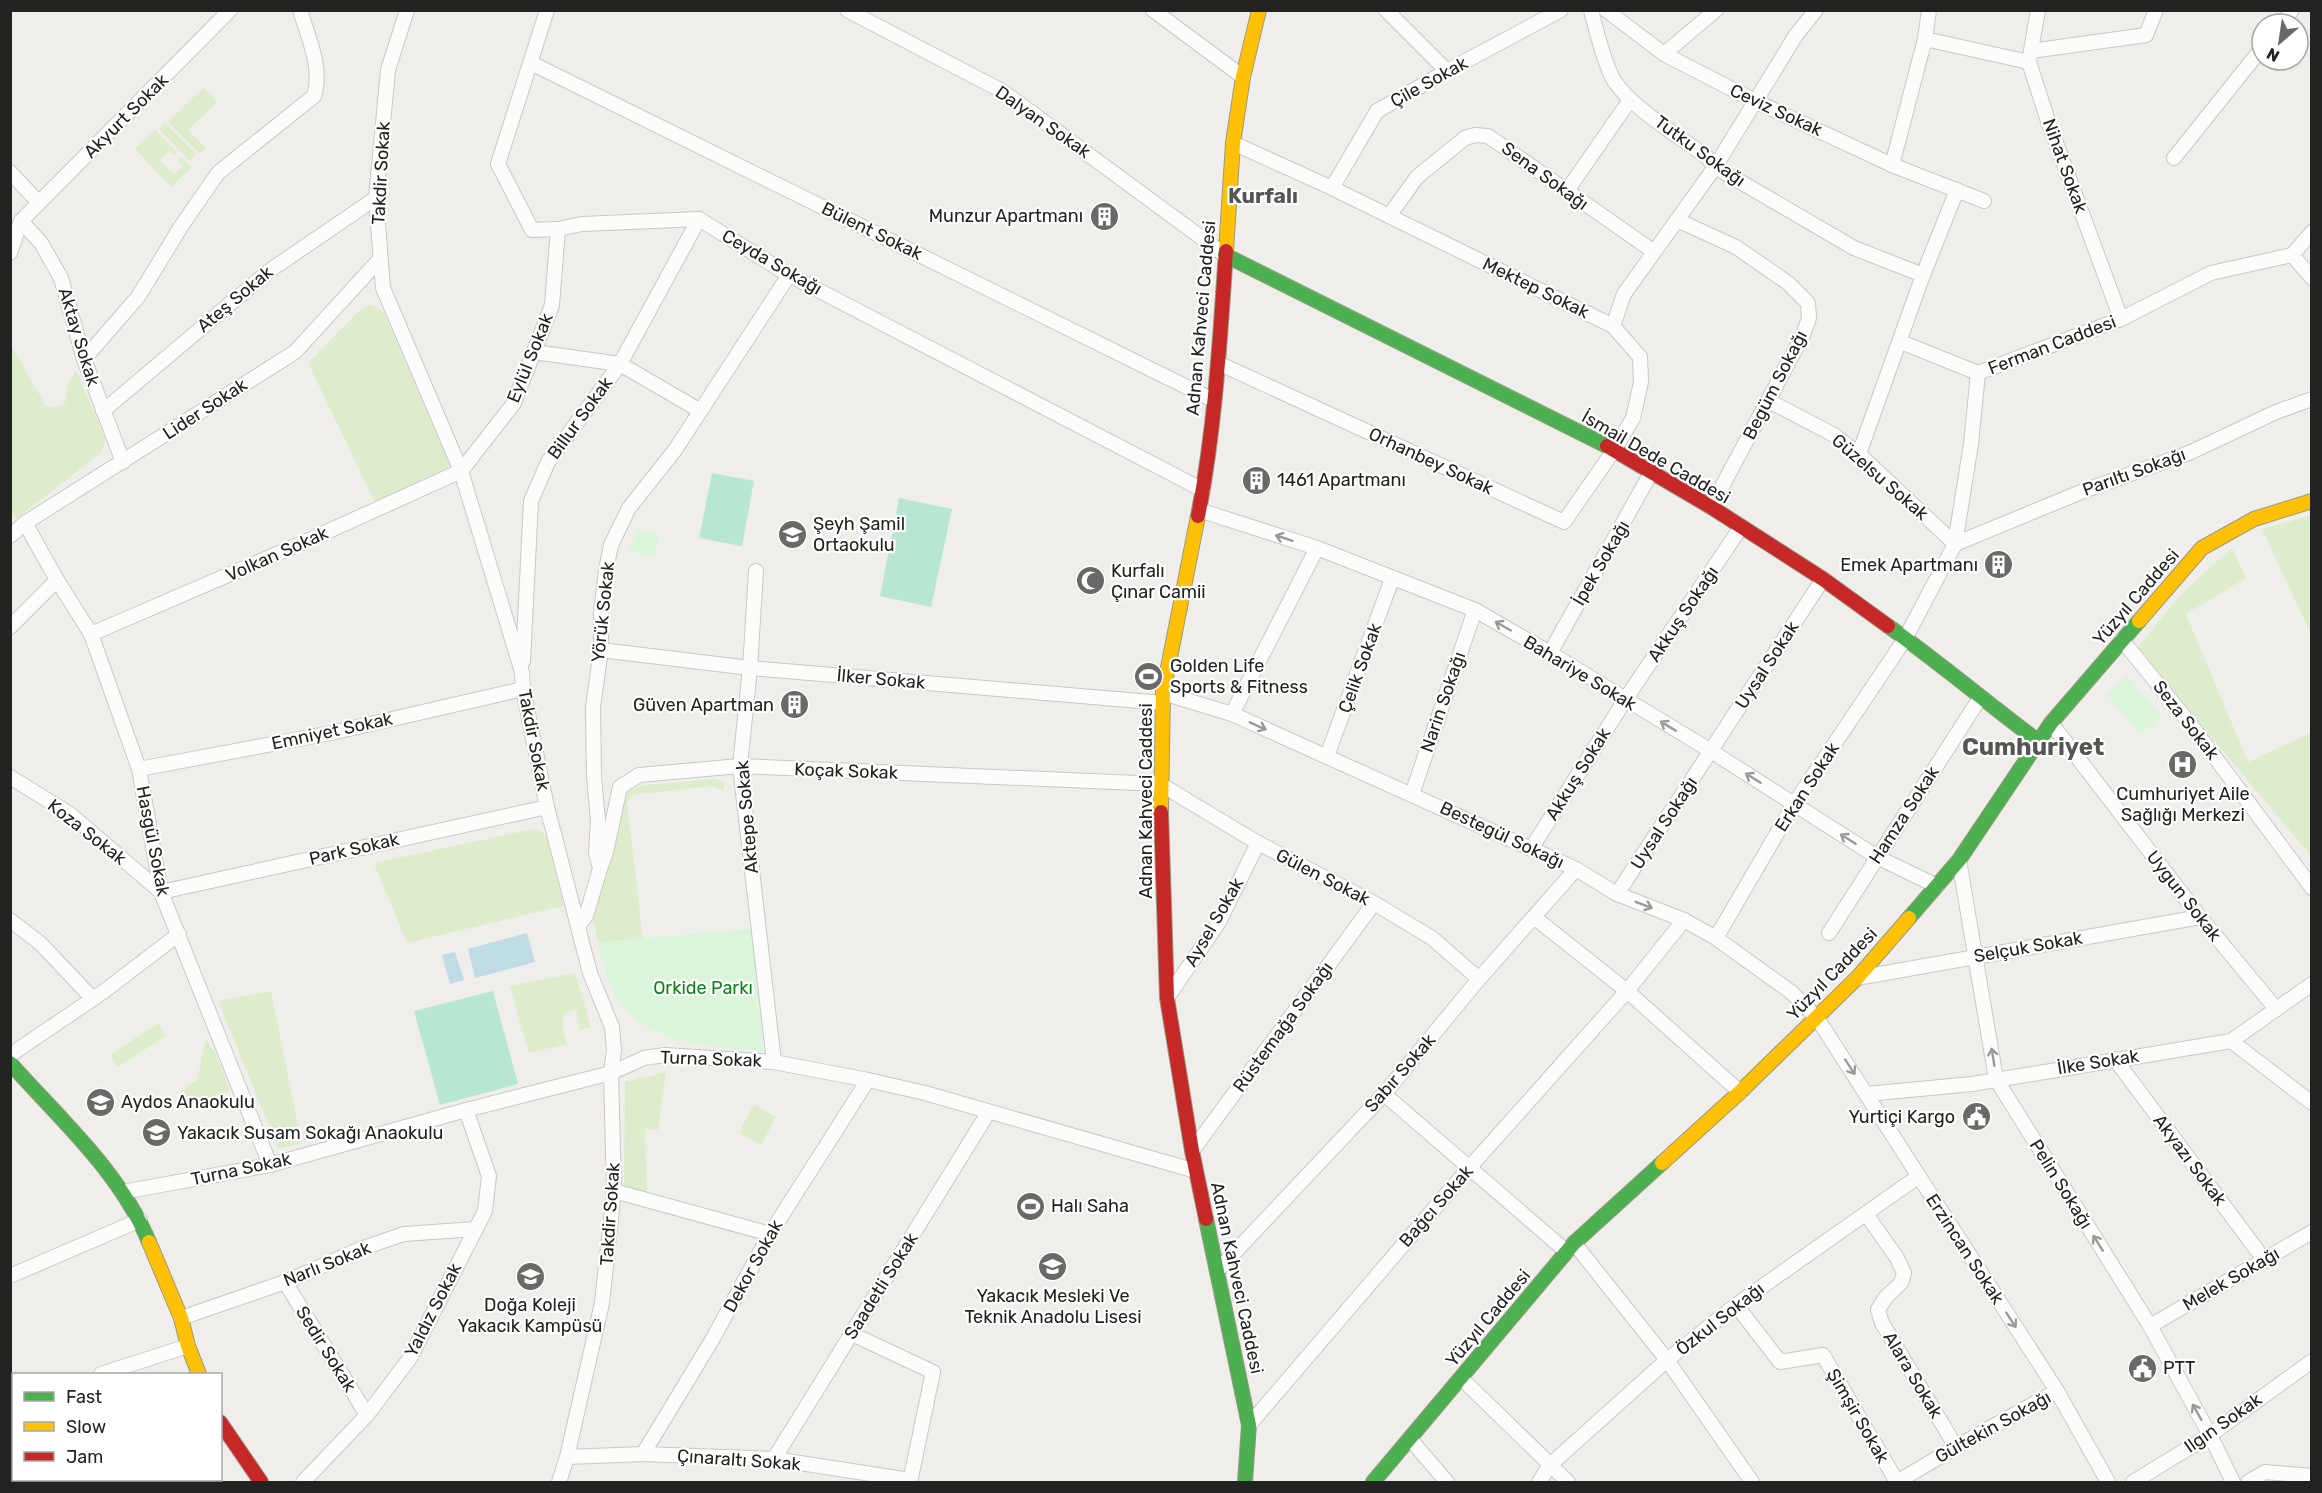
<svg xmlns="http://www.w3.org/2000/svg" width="2322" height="1493" font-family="Rubik,sans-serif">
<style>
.grass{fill:#ddeccb}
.park{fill:#daf5da}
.pitch{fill:#b7e6d2}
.water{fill:#bfdbe3}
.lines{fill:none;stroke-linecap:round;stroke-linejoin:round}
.street-casing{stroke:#c9c8c7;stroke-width:16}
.fast-casing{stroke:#999a82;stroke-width:16}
.slow-casing{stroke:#999a82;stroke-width:16}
.jam-casing{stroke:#999a82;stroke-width:16}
.street{stroke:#fdfcfc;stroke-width:14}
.fast{stroke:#4caf50;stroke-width:14}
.slow{stroke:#ffc107;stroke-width:14}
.jam{stroke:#c62828;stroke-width:14}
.oneway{stroke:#9a9a9a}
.labels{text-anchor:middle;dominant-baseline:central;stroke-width:4.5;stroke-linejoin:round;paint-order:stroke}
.street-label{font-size:18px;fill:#222;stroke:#fff}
.poi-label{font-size:18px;fill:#222;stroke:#fff;text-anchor:start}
.park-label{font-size:18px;fill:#0c8416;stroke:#fff}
.quarter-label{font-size:21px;font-weight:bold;fill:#555;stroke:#fff}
.district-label{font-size:24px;font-weight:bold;fill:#555;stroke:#fff}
</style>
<rect width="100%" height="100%" fill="#f0eeeb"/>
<g class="grass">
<path d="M203,88l14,14 -29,28 18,18 -6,6 -32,-32z"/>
<path d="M165,123l31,31 -6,7 -31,-32z"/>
<path d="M155,130l22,22 -4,3 -4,-4 -9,10 14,13 9,-8 -6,-6 4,-3 11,10 -21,20 -36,-38z"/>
<path d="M369,305l7,2 8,6 66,152 -2,5 -72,34 -68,-141 54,-55z"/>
<path d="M10,344l36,62 7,2 11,-4 2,-5 1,-14 9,-15 30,70 -4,12 -86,67 -6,-9z"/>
<path d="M2311,515h1l-1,119 -49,-105z"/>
<path d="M2232,548l14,30 -60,36 62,148 63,-29v123l-174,-208 45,-55z"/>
<path d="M715,779l10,3 -2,9 -10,-5 -74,8 -7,2 -5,7 16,136 -45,3 -5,-23 32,-127 20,-7z"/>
<path d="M533,829l9,3 8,10 17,63 -160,38 -33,-80z"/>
<path d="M575,973l16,54 -11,3 -4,-20 -11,3 -3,9 5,22 -38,9 -19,-67z"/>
<path d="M271,991l31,153 -24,4 -60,-147z"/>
<path d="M158,1023l8,13 -48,31 -8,-12z"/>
<path d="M206,1039l11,17 13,35 -52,17 8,-22 11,-6z"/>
<path d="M666,1072l-8,58 -13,-1 2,64 -23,-7 1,-104z"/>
<path d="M754,1104l22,13 -15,28 -22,-12z"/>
</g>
<g class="park">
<path d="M638,530l20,3 -2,23 -27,-4z"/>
<path d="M2127,676l35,40 -21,18 -35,-40z"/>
<path d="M752,929l11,122c-41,-3 -102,-6 -133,-37 -18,-18 -27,-47 -32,-72z"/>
</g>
<g class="pitch">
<path d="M712,473l42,8 -12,65 -43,-8z"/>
<path d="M899,498l53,11 -21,98 -51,-11z"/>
<path d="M493,991l25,93 -78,21 -26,-94z"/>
</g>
<g class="water">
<path d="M527,933l8,29 -60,16 -7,-29z"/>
<path d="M455,952l9,28 -14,4 -8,-29z"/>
</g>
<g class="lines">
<defs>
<g id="street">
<path d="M407,10l-19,60 -12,128 7,90 78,183 61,201 1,17 24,118 43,166 22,54 2,23 -3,23 3,118 -12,112 -35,154 -8,25"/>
<path d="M547,10l-49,154 34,66 26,-1 24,-5 117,-5 90,56 414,215"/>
<path d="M847,10l155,81 223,164"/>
<path d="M1153,10l90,67"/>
<path d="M1386,10l61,61"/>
<path d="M1591,10c6,23 11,46 21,67 15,28 68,60 95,80l8,10 139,81 69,27"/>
<path d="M1606,10l58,44 91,47 137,64 92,36"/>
<path d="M2038,10l-9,52 19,59 73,198"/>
<path d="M2282,24l10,-14"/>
<path d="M1925,39l104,23"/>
<path d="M2031,51l115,-16 10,-25"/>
<path d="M1664,54l52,-44"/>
<path d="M531,63l682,337"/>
<path d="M1233,143l99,45 45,-77 70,-40 114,-61"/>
<path d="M2174,158l88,-110"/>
<path d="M1892,165l33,-126 4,-29"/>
<path d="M10,172l29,31"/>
<path d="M1566,192l64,-92"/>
<path d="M1389,216l28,-39 48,-39 10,-3 13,1 165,115"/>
<path d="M1677,220l59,27 52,36 20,20 1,15 -6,17 -92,172"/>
<path d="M21,221l20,22 20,35 23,81 39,103"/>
<path d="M10,253l11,-32 209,-211"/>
<path d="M2292,255l20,23"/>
<path d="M1613,326l11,-32 91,-127 81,-132 20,-25"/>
<path d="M1901,342l77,31"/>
<path d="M534,352l86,12 79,46"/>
<path d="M84,359l54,-62 44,-72 36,-52 96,-77c9,-28 -6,-59 -14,-86"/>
<path d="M1218,363l346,159 50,-72 19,-32 8,-36 -1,-25 -27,-31 -281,-138"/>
<path d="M1769,401l65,34 25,19 96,90 131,-54 103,-37 87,-41 36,-13"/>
<path d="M103,411l166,-140 107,-73"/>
<path d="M1859,454l64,-179 34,-85"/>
<path d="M1199,510l118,38 158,62 75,43 161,98 166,106 60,29"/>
<path d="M25,523l32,57 34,54 48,135 22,123 109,273"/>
<path d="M10,536l15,-13 270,-171 85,-93"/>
<path d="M756,571l-6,97 -10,98 34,296"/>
<path d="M10,627l47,-47"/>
<path d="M91,634l209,-90 161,-73 53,-68 38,-98 6,-76"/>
<path d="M2122,640l69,85 121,163"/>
<path d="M601,650l149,18 413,35"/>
<path d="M1550,653l101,-180"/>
<path d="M523,661l8,-160 17,-39 72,-98 79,-145"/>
<path d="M1163,693l69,21 344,155 41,25 67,26 32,18 75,54 26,26 240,373 51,91"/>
<path d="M1232,714l85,-166"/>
<path d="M2051,723l149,194 76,92"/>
<path d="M1327,756l65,-177"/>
<path d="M139,769l192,-36 192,-44"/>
<path d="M10,777l60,37 91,78 386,-85"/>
<path d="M1412,794l63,-184"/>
<path d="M1531,849l94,-149 116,-173"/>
<path d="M1959,860l37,219 154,247 60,109 23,47"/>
<path d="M600,869l6,-17 14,-65 19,-12 101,-9 420,18 98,59 116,60 58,35 47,41"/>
<path d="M1617,894l206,-315"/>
<path d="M1535,918l92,73 113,101"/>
<path d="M10,920l30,23 53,56"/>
<path d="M578,926l8,-10 14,-47 -4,-17 2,-31 -4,-45 -1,-69 8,-57v-37l5,-43 5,-25 18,-37 46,-58 114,-175"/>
<path d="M1829,933l151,-235"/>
<path d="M1716,938l78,-134 111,-165 50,-95 16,-100 7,-71 143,-54 90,-46 81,-18 20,-23"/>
<path d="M1857,978l343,-61"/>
<path d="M1167,998l52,-76 39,-79"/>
<path d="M2231,1041l81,62"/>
<path d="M10,1055l93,-63 76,-58"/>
<path d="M2115,1059l150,202"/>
<path d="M1384,1094l183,158"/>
<path d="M1867,1094l105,-10 259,-43 81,-57"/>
<path d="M1192,1151l182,-248"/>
<path d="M614,1191l156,43"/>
<path d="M123,1192l147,-27 196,-55 145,-37 33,-15 21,-3 109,7 94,18 57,13 271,78"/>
<path d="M1866,1214l31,44 7,15 -3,10 -15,14 -8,13 4,13 74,124"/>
<path d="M1574,1243l93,117 85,122"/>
<path d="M1218,1270l166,-176 95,-115 97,-110"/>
<path d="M10,1276l130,-56"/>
<path d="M285,1282l82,133"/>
<path d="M1736,1305l44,57 43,-7 74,127"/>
<path d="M181,1318l104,-36 78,-34 41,-14 72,-5"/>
<path d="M2150,1326l162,-94"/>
<path d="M852,1334l81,38 -23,110"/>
<path d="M101,1374l87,-28"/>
<path d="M1462,1379l106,103"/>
<path d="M1249,1425l220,-257 158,-177 57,-71"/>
<path d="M1410,1439l37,43"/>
<path d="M643,1454l69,-114 58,-106 98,-154"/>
<path d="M567,1457l76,-3 131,5 136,21"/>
<path d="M774,1459l214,-346"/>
<path d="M303,1482l64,-67 43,-57 75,-147 4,-35 -23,-66"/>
<path d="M1539,1482l11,-17 117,-105 69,-55 183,-129"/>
<path d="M1897,1482l59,-35 101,-56"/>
<path d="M2133,1482l77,-47 102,-74"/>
<path d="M2248,1482l17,-10 47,4"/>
</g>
<g id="fast">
<path d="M1225,255l382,191"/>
<path d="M1888,626c52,37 99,77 150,115"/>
<path d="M1909,918l50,-58 92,-137 88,-102"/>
<path d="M10,1063c50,56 110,109 139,179"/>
<path d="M1206,1219l43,206 -4,57"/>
<path d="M1373,1482l201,-239 88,-80"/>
</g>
<g id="slow">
<path d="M1226,251l7,-108 10,-66 16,-67"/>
<path d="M2139,621l63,-73 52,-29 58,-18"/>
<path d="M1161,812l2,-119 35,-177"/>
<path d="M1662,1163l78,-71 117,-114 52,-60"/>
<path d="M149,1242l32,76 7,28 11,28"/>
</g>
<g id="jam">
<path d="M1607,446l104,61 112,72 65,47"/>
<path d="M1198,516c17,-87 22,-177 28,-265"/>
<path d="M1161,812l6,186 25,153 14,68"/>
<path d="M220,1422l41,60"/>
</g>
</defs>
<use href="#street" class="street-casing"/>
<use href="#fast" class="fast-casing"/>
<use href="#slow" class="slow-casing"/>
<use href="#jam" class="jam-casing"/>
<use href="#street" class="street"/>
<use href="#fast" class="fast"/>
<use href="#slow" class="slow"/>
<use href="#jam" class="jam"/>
</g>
<defs><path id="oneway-shaft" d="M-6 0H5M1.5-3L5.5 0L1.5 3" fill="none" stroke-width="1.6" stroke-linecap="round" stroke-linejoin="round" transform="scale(1.5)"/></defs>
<g class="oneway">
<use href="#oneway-shaft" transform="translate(1284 538) rotate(-162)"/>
<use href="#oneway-shaft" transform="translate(1503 626) rotate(-150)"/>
<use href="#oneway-shaft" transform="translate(1258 726) rotate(24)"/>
<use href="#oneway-shaft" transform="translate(1668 726) rotate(-149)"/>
<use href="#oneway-shaft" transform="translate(1753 778) rotate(-148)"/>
<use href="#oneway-shaft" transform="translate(1848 839) rotate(-148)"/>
<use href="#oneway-shaft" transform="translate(1644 905) rotate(21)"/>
<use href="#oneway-shaft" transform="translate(1993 1057) rotate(-99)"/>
<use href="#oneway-shaft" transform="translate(1850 1067) rotate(57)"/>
<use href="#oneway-shaft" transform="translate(2098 1243) rotate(-122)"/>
<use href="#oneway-shaft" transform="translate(2011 1320) rotate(57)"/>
<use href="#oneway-shaft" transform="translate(2197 1412) rotate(-119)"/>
</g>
<defs>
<symbol id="building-disc" viewBox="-11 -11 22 22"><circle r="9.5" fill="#6a6968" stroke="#fff"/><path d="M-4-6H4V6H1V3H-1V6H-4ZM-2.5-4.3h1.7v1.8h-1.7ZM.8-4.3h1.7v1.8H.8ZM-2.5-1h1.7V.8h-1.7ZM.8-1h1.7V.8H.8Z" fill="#fff"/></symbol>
<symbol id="school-disc" viewBox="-11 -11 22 22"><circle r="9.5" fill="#6a6968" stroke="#fff"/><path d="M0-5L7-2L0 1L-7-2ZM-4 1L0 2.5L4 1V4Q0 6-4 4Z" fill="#fff"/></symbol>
<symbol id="mosque-disc" viewBox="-11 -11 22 22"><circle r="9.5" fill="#6a6968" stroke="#fff"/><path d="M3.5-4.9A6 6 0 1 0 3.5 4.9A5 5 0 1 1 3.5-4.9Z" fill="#fff"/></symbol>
<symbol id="stadium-disc" viewBox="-11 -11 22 22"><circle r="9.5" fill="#6a6968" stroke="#fff"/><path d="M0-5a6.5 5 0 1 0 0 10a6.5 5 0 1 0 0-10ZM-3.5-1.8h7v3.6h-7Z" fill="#fff"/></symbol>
<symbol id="hospital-disc" viewBox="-11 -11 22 22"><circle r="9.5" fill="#6a6968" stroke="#fff"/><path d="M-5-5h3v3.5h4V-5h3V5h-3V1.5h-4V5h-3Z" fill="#fff"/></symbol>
<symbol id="civic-disc" viewBox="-11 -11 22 22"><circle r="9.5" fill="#6a6968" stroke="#fff"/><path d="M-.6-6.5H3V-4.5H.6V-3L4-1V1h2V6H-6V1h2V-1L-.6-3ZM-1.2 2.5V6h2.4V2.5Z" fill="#fff"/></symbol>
</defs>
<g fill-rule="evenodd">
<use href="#building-disc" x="1088" y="200" width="33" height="33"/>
<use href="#building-disc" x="1240" y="464" width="33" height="33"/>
<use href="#school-disc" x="776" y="518" width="33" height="33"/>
<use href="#building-disc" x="1982" y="548" width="33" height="33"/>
<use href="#mosque-disc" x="1074" y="564" width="33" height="33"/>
<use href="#stadium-disc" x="1132" y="660" width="33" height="33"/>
<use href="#building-disc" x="778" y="688" width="33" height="33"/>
<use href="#hospital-disc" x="2166" y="748" width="33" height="33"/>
<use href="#school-disc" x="84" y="1086" width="33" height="33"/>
<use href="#civic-disc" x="1960" y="1100" width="33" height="33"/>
<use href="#school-disc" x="140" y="1116" width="33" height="33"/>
<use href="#stadium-disc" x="1014" y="1190" width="33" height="33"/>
<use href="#school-disc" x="1036" y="1250" width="33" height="33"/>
<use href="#school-disc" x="514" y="1260" width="33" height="33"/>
<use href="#civic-disc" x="2126" y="1352" width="33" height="33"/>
</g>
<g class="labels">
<g class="street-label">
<text transform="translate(1429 82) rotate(-29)">Çile Sokak</text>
<text transform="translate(1776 110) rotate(25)">Ceviz Sokak</text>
<text transform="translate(126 116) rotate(-45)">Akyurt Sokak</text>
<text transform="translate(1043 122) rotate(35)">Dalyan Sokak</text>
<text transform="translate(1700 151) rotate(36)">Tutku Sokağı</text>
<text transform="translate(2065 166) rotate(70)">Nihat Sokak</text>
<text transform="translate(381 173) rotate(-87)">Takdir Sokak</text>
<text transform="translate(1545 176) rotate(36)">Sena Sokağı</text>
<text transform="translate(872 231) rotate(26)">Bülent Sokak</text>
<text transform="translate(772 262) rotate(30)">Ceyda Sokağı</text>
<text transform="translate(1536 288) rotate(26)">Mektep Sokak</text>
<text transform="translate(235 299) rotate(-40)">Ateş Sokak</text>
<text transform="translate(1201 318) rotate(-85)">Adnan Kahveci Caddesi</text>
<text transform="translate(79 337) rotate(73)">Aktay Sokak</text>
<text transform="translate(2052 345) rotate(-21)">Ferman Caddesi</text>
<text transform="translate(530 358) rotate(-68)">Eylül Sokak</text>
<text transform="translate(1775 385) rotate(-63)">Begüm Sokağı</text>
<text transform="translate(205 409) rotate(-33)">Lider Sokak</text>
<text transform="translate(580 418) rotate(-54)">Billur Sokak</text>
<text transform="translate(1656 457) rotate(30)">İsmail Dede Caddesi</text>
<text transform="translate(1431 461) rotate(25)">Orhanbey Sokak</text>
<text transform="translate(2134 472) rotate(-20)">Parıltı Sokağı</text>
<text transform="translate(1880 477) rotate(41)">Güzelsu Sokak</text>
<text transform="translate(277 554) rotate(-24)">Volkan Sokak</text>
<text transform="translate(1601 563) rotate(-60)">İpek Sokağı</text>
<text transform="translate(2136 597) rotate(-49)">Yüzyıl Caddesi</text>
<text transform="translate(603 612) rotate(-84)">Yörük Sokak</text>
<text transform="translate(1683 614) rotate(-56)">Akkuş Sokağı</text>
<text transform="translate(1767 665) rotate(-57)">Uysal Sokak</text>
<text transform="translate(1360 668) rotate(-70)">Çelik Sokak</text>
<text transform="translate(1580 673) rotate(31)">Bahariye Sokak</text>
<text transform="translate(881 679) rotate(5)">İlker Sokak</text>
<text transform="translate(1443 702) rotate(-71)">Narin Sokağı</text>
<text transform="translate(2186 720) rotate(52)">Seza Sokak</text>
<text transform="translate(332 731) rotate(-12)">Emniyet Sokak</text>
<text transform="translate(534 740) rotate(79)">Takdir Sokak</text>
<text transform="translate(846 771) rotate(2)">Koçak Sokak</text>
<text transform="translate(1578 774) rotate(-58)">Akkuş Sokak</text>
<text transform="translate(1807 787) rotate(-57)">Erkan Sokak</text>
<text transform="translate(1146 801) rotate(-90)">Adnan Kahveci Caddesi</text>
<text transform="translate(1904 815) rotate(-57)">Hamza Sokak</text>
<text transform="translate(747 817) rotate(-95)">Aktepe Sokak</text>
<text transform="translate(1664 823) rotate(-57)">Uysal Sokağı</text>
<text transform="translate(87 832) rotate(38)">Koza Sokak</text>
<text transform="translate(1502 835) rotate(25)">Bestegül Sokağı</text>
<text transform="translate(153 841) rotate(79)">Hasgül Sokak</text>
<text transform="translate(354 849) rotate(-13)">Park Sokak</text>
<text transform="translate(1323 877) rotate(27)">Gülen Sokak</text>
<text transform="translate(2184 896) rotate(52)">Uygun Sokak</text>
<text transform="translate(1214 922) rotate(-60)">Aysel Sokak</text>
<text transform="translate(2028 947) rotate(-10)">Selçuk Sokak</text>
<text transform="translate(1832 974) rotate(-46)">Yüzyıl Caddesi</text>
<text transform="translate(1283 1027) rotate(-54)">Rüstemağa Sokağı</text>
<text transform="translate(711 1059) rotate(2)">Turna Sokak</text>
<text transform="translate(2098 1062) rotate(-9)">İlke Sokak</text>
<text transform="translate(1400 1073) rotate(-49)">Sabır Sokak</text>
<text transform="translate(2190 1160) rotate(53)">Akyazı Sokak</text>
<text transform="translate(241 1169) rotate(-12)">Turna Sokak</text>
<text transform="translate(2061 1184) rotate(58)">Pelin Sokağı</text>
<text transform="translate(1436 1206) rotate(-49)">Bağcı Sokak</text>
<text transform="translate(610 1214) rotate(-86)">Takdir Sokak</text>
<text transform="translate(1965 1249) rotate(57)">Erzincan Sokak</text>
<text transform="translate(327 1264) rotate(-22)">Narlı Sokak</text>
<text transform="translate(753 1266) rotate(-61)">Dekor Sokak</text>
<text transform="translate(1237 1278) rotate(78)">Adnan Kahveci Caddesi</text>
<text transform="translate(2231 1279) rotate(-30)">Melek Sokağı</text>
<text transform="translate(881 1286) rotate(-58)">Saadetli Sokak</text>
<text transform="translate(433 1310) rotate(-63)">Yaldız Sokak</text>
<text transform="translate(1488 1318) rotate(-50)">Yüzyıl Caddesi</text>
<text transform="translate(1720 1319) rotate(-38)">Özkul Sokağı</text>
<text transform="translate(326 1349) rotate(58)">Sedir Sokak</text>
<text transform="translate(1913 1375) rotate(59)">Alara Sokak</text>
<text transform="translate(1858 1416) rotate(60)">Şimşir Sokak</text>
<text transform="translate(2223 1423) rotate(-35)">Ilgın Sokak</text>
<text transform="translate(1993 1427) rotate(-29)">Gültekin Sokağı</text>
<text transform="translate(739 1460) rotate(4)">Çınaraltı Sokak</text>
</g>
<g class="poi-label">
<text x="1083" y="216" text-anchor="end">Munzur Apartmanı</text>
<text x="1277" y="480">1461 Apartmanı</text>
<text x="813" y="524">Şeyh Şamil<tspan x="813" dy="21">Ortaokulu</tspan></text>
<text x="1978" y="565" text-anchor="end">Emek Apartmanı</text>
<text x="1111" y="571">Kurfalı<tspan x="1111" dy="21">Çınar Camii</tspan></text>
<text x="1170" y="666">Golden Life<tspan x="1170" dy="21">Sports &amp; Fitness</tspan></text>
<text x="774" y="705" text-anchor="end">Güven Apartman</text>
<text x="2183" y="794" text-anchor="middle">Cumhuriyet Aile<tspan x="2183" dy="21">Sağlığı Merkezi</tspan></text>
<text x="121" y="1102">Aydos Anaokulu</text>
<text x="1955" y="1117" text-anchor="end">Yurtiçi Kargo</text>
<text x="177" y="1133">Yakacık Susam Sokağı Anaokulu</text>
<text x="1051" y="1206">Halı Saha</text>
<text x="1053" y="1296" text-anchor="middle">Yakacık Mesleki Ve<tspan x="1053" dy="21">Teknik Anadolu Lisesi</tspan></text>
<text x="530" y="1305" text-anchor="middle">Doğa Koleji<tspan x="530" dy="21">Yakacık Kampüsü</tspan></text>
<text x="2163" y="1368">PTT</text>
</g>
<g class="park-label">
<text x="703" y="988">Orkide Parkı</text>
</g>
<g class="quarter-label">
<text x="1263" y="195">Kurfalı</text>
</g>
<g class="district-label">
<text x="2033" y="747">Cumhuriyet</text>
</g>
</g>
<rect width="2322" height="1493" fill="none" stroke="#222222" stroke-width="24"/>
<rect x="12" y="1373" width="210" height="108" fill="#ffffff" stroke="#a7a7a7" stroke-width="1.5"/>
<rect x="24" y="1392" width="30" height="9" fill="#4caf50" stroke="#a7a7a7" stroke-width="1.5"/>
<text x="66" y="1403" font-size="18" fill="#222222">Fast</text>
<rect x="24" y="1422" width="30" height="9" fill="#ffc107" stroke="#a7a7a7" stroke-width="1.5"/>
<text x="66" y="1433" font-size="18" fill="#222222">Slow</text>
<rect x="24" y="1452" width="30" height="9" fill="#c62828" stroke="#a7a7a7" stroke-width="1.5"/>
<text x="66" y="1463" font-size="18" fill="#222222">Jam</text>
<g transform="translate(2280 42) rotate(209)"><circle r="28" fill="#ffffff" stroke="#a7a7a7" stroke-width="1.5"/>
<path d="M0-4.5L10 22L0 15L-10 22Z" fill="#6a6968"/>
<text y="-9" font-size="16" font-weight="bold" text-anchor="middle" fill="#222222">N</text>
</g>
</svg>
